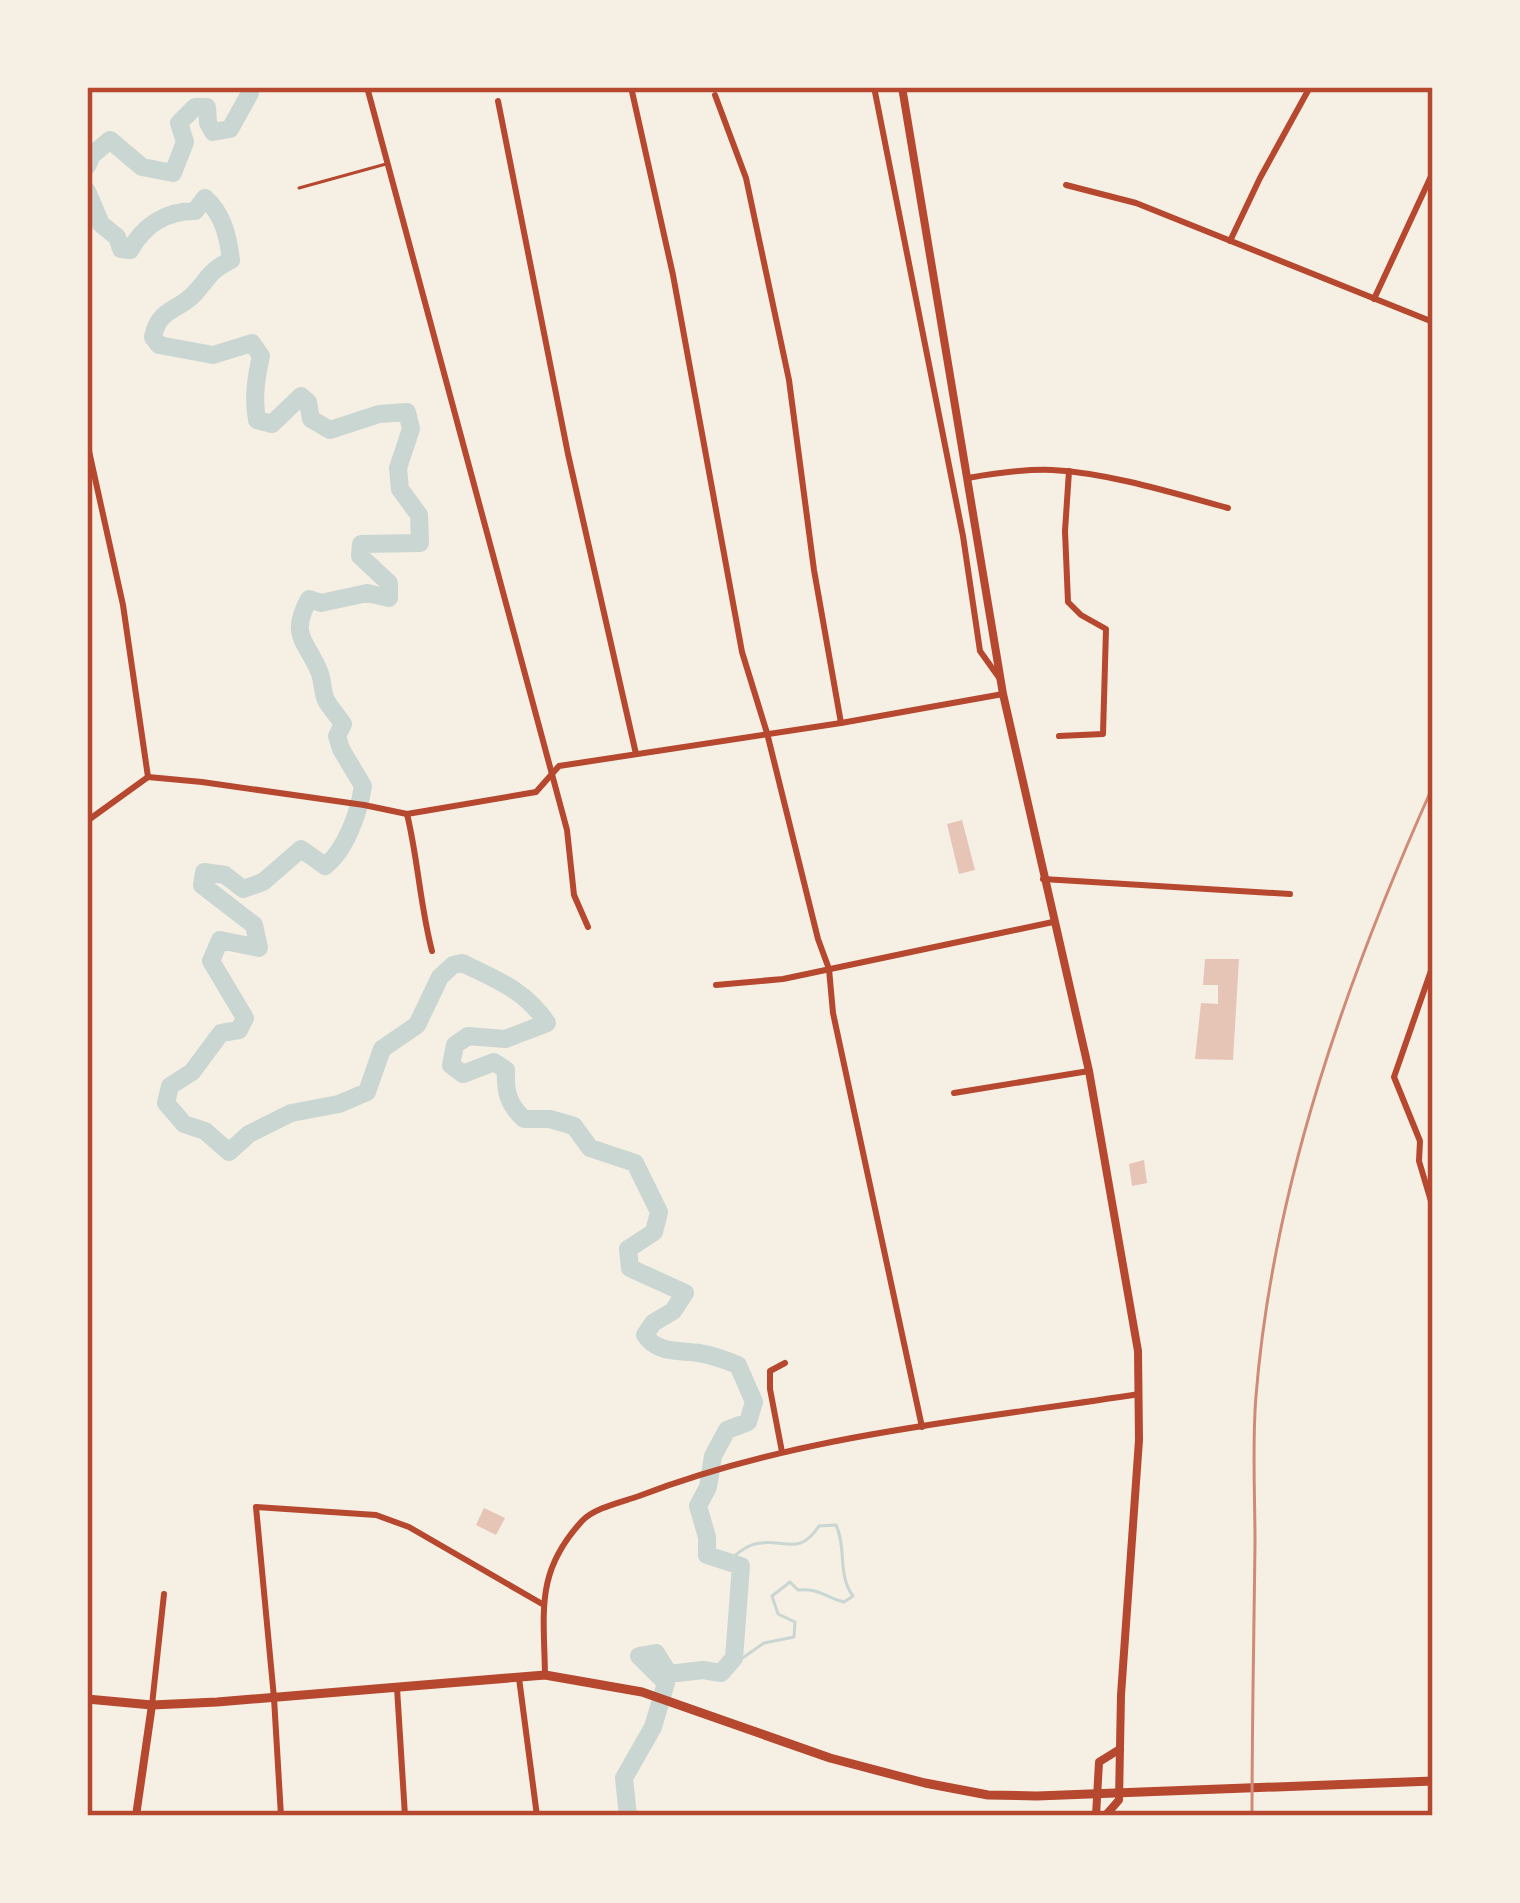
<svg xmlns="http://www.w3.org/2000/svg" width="1520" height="1903" font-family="'Nunito Sans',sans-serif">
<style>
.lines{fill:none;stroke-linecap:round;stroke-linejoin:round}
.stream{stroke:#c9d6d2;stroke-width:3}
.river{stroke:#c9d6d2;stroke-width:18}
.building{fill:#e6c5b7}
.service{stroke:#b5482f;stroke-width:3}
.minor{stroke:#b5482f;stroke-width:6}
.tertiary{stroke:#b5482f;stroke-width:8}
.secondary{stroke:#b5482f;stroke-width:9}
.rail{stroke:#cf8b77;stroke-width:3}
.neatline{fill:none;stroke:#b5482f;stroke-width:4.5}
</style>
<rect width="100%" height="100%" fill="#f6efe4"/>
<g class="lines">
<path class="stream" d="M721,1673l43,-30 30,-6 1,-15 -17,-8 -6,-18 18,-14 8,8c21,-2 27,7 46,12l9,-6c-16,-21 -6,-48 -17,-71l-17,1c-21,32 -35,11 -64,18 -10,2 -18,10 -26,16"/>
<g class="river">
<path d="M87,166l5,-11 18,-15 32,27 31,6 12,-31 -6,-19 16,-16h12l1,16 5,9 17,-3 20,-36 -1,-6"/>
<path d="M87,191l14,33 16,13 4,12 9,1c14,-25 36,-39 65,-39l10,-13c18,16 23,38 26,62 -23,12 -21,17 -37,34 -16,17 -36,15 -41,43l6,8 54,10 39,-12 9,13c-5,22 -8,42 -4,64l15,4 29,-28 7,6 3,17 19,11 49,-16 28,-2 4,17 -13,39 2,21 19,26 1,28 -59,1 -1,12 29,27v15l-22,-5 -46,10 -12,-4c-20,37 -3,41 10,72 4,9 3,20 7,29 4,8 12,16 17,24l-6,12 4,13 22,37c-4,26 -17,64 -38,80l-24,-17 -38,33 -20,7 -18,-14 -21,-3 -2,13 52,40 5,23 -39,-8 -9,21 34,57 -6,12 -18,3 -29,39 -22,14 -4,17 18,21 21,7 24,21 20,-18 42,-21 48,-9 28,-12 15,-43 35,-24 23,-48 13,-12 9,-2c34,16 64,28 85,60l-42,16 -37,-3 -13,9 -4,20 12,9 31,-12 12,8c-1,22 2,34 18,49h26l24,7 16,22 45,15 24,49 -5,20 -26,17 2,19 55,25 -12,18 -20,12 -8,12c12,19 35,15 54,18 14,2 26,7 39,12l16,37 -6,20 -21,8 -14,26 -5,31 -10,19 9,31v18l34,11 -7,92 -13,15 -18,-3 -34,4 -13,-21 -17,3 27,27 -13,44 -29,51 4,38"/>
</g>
</g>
<g class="building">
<path d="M962,820l13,50 -16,4 -12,-50z"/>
<path d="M1205,959h34l-6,101 -38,-1 6,-56 17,1v-19h-15z"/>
<path d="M1144,1160l3,23 -15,3 -3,-22z"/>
<path d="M484,1508l21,10 -9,17 -20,-10z"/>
</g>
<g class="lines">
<path class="service" d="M299,188l87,-24"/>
<g class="minor">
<path d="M367,87l200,743 7,65 14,32"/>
<path d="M631,87l42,188 69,377 25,81 51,206 11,30 4,44 89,414"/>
<path d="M874,87l89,449 17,115 20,28"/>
<path d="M715,95l31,83 43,202 25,190 27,153"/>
<path d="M498,101l70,353 68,300"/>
<path d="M1066,185l70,18 297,119"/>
<path d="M1230,241l30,-63 50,-91"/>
<path d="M1374,299l59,-127"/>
<path d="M87,442l36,163 25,172"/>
<path d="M968,478c28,-5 56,-9 84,-8 57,3 121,23 176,38"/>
<path d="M1059,736l44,-2 3,-105 -25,-14 -13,-13 -3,-71 4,-60"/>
<path d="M148,777l54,5 162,23 43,9 129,-22 23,-26 282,-43 162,-29"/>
<path d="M407,814c11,45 13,91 25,137"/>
<path d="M87,821l61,-44"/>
<path d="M1043,879l247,15"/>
<path d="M1433,965l-39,112 26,64 -1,20 14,47"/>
<path d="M716,985l67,-6 270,-57"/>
<path d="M954,1093l135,-22"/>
<path d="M782,1452l-12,-63v-18l15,-8"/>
<path d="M545,1675c-1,-64 -10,-103 37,-154 12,-13 40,-19 57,-25 157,-61 334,-76 500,-102"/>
<path d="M519,1678l18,138"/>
<path d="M397,1688l8,128"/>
<path d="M152,1705l12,-111"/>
<path d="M281,1816l-7,-118 -18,-191 120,8 33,12 135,78"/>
</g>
<g class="tertiary">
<path d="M902,87l101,607 86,377 49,280 1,89 -18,255 -2,105 -14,16"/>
<path d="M136,1816l16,-111"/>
<path d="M1096,1816l3,-54 21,-13"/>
</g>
<path class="secondary" d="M87,1699l65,6 65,-3 328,-27 97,17 188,66 95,25 63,12 49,1 396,-15"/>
<path class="rail" d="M1252,1816c0,-91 2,-182 3,-274 0,-48 -3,-98 1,-146 17,-211 91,-418 177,-610"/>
</g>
<rect width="1520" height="1903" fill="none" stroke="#f6efe4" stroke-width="180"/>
<rect x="90" y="90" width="1340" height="1723" class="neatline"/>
</svg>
